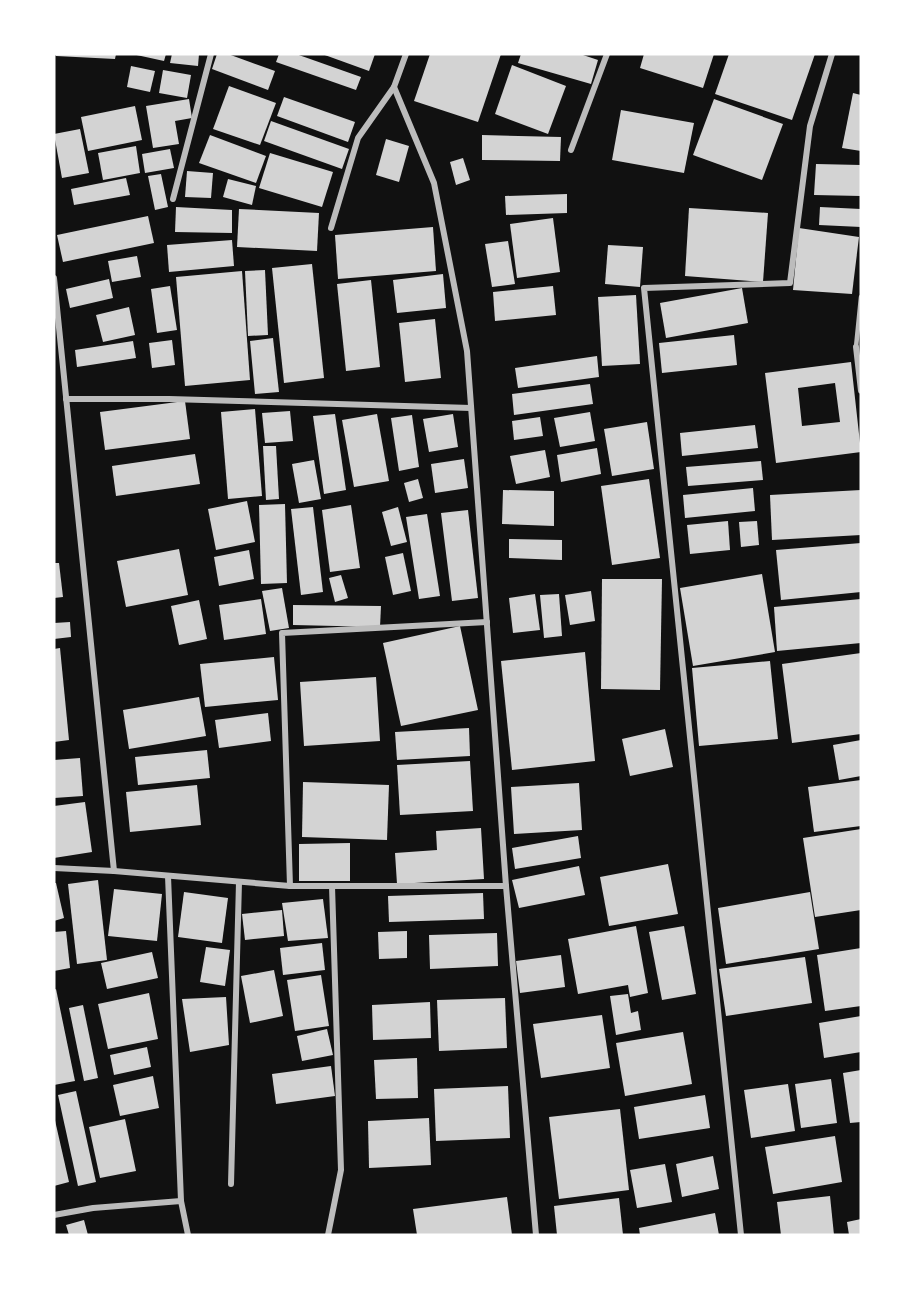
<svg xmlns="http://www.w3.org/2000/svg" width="915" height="1289" font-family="'Fira Sans',sans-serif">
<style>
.building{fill:#d3d3d3;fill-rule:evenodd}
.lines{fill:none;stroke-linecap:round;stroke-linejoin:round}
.service{stroke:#bcbcbc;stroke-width:4.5}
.minor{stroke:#bcbcbc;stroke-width:6}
</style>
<rect width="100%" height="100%" fill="#111"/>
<g class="building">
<path d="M56,54h60l-1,5 -59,-3z"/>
<path d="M132,54h34l-2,7z"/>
<path d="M172,54h27l-1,12 -28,-3z"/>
<path d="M217,54h11l47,17 -7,19 -56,-21z"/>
<path d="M279,54h17l65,23 -5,13 -80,-28z"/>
<path d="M322,54h53l-6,17z"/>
<path d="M430,54h71l-23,68 -64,-21z"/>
<path d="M521,54h59l18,6 -7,24 -73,-21z"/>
<path d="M644,54h70l-11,34 -63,-20z"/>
<path d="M729,54h86l-23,66 -77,-26z"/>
<path d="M512,65l54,21 -18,48 -53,-20z"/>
<path d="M131,66l24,5 -5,21 -23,-5z"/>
<path d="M163,70l28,5 -4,23 -28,-5z"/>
<path d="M229,86l47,17 -16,42 -47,-16z"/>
<path d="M853,93l8,2v56l-19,-3z"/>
<path d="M284,97l71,25 -7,20 -71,-26z"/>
<path d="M189,99l3,19 -17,3 4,23 -26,4 -7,-42z"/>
<path d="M714,99l69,25 -21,56 -69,-25z"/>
<path d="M135,106l7,34 -54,11 -7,-34z"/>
<path d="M621,110l73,13 -10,50 -72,-13z"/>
<path d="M271,121l78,28 -7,20 -78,-28z"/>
<path d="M80,129l9,44 -27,5 -8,-44z"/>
<path d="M210,135l56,21 -10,27 -57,-20z"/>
<path d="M482,135l79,2 -1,24 -78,-1z"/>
<path d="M386,139l23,7 -10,36 -23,-7z"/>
<path d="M136,146l4,27 -37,7 -5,-27z"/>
<path d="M170,149l4,19 -29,5 -3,-19z"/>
<path d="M270,153l63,19 -11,35 -63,-19z"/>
<path d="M463,158l7,22 -14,5 -6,-23z"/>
<path d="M816,164l45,1v31l-47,-1z"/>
<path d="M187,171l26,2 -2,25 -26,-1z"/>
<path d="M161,174l7,33 -13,3 -7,-34z"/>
<path d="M126,178l4,17 -56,10 -3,-16z"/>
<path d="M228,179l28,7 -4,19 -29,-8z"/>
<path d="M567,194v19l-61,2 -1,-19z"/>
<path d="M176,207l56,3v23l-57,-1z"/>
<path d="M820,207l41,2v18l-42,-2z"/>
<path d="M689,208l79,5 -5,69 -78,-6z"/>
<path d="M239,209l80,4 -2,38 -80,-4z"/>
<path d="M148,216l6,27 -91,19 -6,-27z"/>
<path d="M553,218l7,54 -43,6 -7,-54z"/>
<path d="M433,227l3,44 -98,8 -3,-44z"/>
<path d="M799,228l60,9 -7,57 -59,-4z"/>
<path d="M232,240l2,26 -65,6 -2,-27z"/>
<path d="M508,241l7,43 -23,3 -7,-43z"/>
<path d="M608,245l35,2 -3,40 -35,-3z"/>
<path d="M137,256l4,21 -29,5 -4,-21z"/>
<path d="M312,264l12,114 -40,5 -12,-115z"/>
<path d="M265,270l3,65 -20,1 -3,-65z"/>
<path d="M242,271l8,109 -65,6 -9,-109z"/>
<path d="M443,274l3,34 -49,5 -4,-33z"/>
<path d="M109,279l4,19 -43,10 -4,-19z"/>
<path d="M371,280l9,87 -34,4 -9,-87z"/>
<path d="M170,286l7,44 -20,3 -6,-44z"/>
<path d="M553,286l3,29 -61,6 -2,-29z"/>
<path d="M742,288l6,35 -82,15 -6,-35z"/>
<path d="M636,295l4,69 -38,2 -4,-69z"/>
<path d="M129,307l6,28 -32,7 -7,-27z"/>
<path d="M435,319l6,59 -36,4 -6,-59z"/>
<path d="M734,335l3,30 -75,8 -3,-30z"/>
<path d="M273,338l6,54 -24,2 -5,-53z"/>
<path d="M172,340l3,25 -23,3 -3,-25z"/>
<path d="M133,341l3,17 -59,9 -2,-17z"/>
<path d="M597,356l2,21 -81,11 -3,-20z"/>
<path d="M851,362l10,90 -85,11 -11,-90zM835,383l5,39 -38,4 -4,-38z"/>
<path d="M590,384l3,20 -79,11 -2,-21z"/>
<path d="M185,401l5,38 -85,11 -5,-38z"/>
<path d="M255,409l7,87 -34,3 -7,-87z"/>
<path d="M290,411l3,30 -28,2 -3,-30z"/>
<path d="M590,412l5,29 -35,6 -6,-29z"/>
<path d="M335,414l11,76 -22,4 -11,-78z"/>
<path d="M377,414l12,67 -35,6 -12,-67z"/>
<path d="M453,414l5,33 -29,5 -6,-33z"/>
<path d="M412,415l7,52 -20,4 -8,-53z"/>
<path d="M540,417l3,19 -29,4 -2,-19z"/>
<path d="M647,422l7,47 -42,7 -8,-47z"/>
<path d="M755,425l3,23 -76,8 -2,-23z"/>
<path d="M263,446h13l3,53 -13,1z"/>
<path d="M597,448l4,26 -40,8 -4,-27z"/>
<path d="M545,450l5,27 -34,7 -6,-28z"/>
<path d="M195,454l5,30 -84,12 -4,-30z"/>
<path d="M464,459l4,29 -33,5 -4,-29z"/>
<path d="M314,460l7,39 -22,4 -7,-39z"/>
<path d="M761,461l2,19 -75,6 -2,-19z"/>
<path d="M418,479l5,19 -14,4 -5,-19z"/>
<path d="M649,479l11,79 -48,7 -11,-79z"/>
<path d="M753,488l2,23 -70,7 -2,-23z"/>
<path d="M503,490l51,1v35l-52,-2z"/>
<path d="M861,490v45l-89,5 -2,-45z"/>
<path d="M247,501l8,41 -39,8 -8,-41z"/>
<path d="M285,504l2,79 -26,1 -2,-79z"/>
<path d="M351,505l9,63 -30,4 -8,-62z"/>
<path d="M313,507l10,85 -22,3 -10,-86z"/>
<path d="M398,507l9,35 -16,4 -9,-34z"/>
<path d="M468,510l10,88 -26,3 -11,-88z"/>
<path d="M427,514l13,82 -21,3 -13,-82z"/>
<path d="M728,521l2,29 -40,4 -3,-29z"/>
<path d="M757,521l2,24 -18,2 -2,-25z"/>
<path d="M509,539l53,1v20l-53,-2z"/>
<path d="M861,543v49l-80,8 -5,-50z"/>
<path d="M179,549l9,46 -62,12 -9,-46z"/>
<path d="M249,550l5,29 -35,7 -5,-29z"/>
<path d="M403,553l8,38 -18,4 -8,-38z"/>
<path d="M54,563h5l4,34 -9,1z"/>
<path d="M762,574l13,78 -82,14 -13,-78z"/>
<path d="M341,575l7,23 -13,4 -6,-24z"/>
<path d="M602,579h60l-2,111 -59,-1z"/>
<path d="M282,588l7,40 -19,3 -8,-40z"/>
<path d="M591,591l4,30 -25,4 -5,-30z"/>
<path d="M535,594l5,36 -27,3 -4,-35z"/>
<path d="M559,594l3,42 -18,2 -4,-43z"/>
<path d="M261,599l5,35 -42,6 -5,-35z"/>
<path d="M861,599v44l-84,8 -3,-44z"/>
<path d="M199,600l8,39 -28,6 -8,-39z"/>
<path d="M293,605l88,1 -1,21 -87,-2z"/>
<path d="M70,622l1,15 -17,2v-16z"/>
<path d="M460,626l18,84 -77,16 -18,-83z"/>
<path d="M60,648l9,92 -15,2v-93z"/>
<path d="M585,652l10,109 -83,9 -11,-109z"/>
<path d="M861,653v81l-69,9 -10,-79z"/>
<path d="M274,657l4,43 -73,7 -5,-43z"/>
<path d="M770,661l8,78 -79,7 -7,-78z"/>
<path d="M376,677l4,64 -76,5 -4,-64z"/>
<path d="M199,697l7,39 -77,13 -6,-39z"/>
<path d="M268,713l3,28 -52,7 -4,-28z"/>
<path d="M469,728l1,28 -73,4 -2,-28z"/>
<path d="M665,729l8,38 -43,9 -8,-37z"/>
<path d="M861,740v36l-22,4 -6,-35z"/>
<path d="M207,750l3,28 -72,7 -3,-28z"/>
<path d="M80,758l3,38 -29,2v-38z"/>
<path d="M470,761l3,50 -73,4 -3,-50z"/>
<path d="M861,780v46l-47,6 -6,-45z"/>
<path d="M303,782l86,3 -2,55 -85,-3z"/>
<path d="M579,783l3,47 -68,4 -3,-47z"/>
<path d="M197,785l4,40 -71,7 -4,-40z"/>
<path d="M85,802l7,50 -38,6v-52z"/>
<path d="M481,828l3,51 -87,5 -2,-31 42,-3 -1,-19z"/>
<path d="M861,829v81l-46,7 -12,-79z"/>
<path d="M578,836l3,22 -66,11 -3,-21z"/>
<path d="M350,843v38h-51v-37z"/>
<path d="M668,864l10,50 -69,12 -9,-49z"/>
<path d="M579,866l6,29 -66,13 -7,-28z"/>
<path d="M98,880l9,80 -30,4 -9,-80z"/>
<path d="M54,883h2l8,35 -10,3z"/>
<path d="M114,889l48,5 -5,47 -49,-5z"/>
<path d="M184,892l44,6 -6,45 -44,-6z"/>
<path d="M810,892l9,57 -93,15 -8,-56z"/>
<path d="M483,893l1,26 -95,3 -1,-26z"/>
<path d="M323,899l5,39 -40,3 -6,-38z"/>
<path d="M282,910l2,26 -39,4 -3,-26z"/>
<path d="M636,926l12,67 -18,4 -2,-12 -50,9 -10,-55z"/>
<path d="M684,926l12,68 -34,6 -13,-68z"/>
<path d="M66,931l4,37 -16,3v-39z"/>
<path d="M407,931v27l-28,1 -1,-27z"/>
<path d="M497,933l1,33 -68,3 -1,-34z"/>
<path d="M322,943l3,27 -42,5 -3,-27z"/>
<path d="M206,947l24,3 -5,36 -25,-4z"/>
<path d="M861,948v58l-36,5 -8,-56z"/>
<path d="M152,952l6,26 -51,11 -6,-26z"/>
<path d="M561,955l4,32 -45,6 -4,-32z"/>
<path d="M805,957l7,46 -86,13 -7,-47z"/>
<path d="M274,970l9,46 -33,7 -9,-47z"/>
<path d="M321,975l8,51 -34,5 -8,-51z"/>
<path d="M56,989l19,92 -21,4v-95z"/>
<path d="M149,993l9,46 -50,10 -10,-45z"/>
<path d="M628,994l3,19 7,-2 3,19 -25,5 -6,-39z"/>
<path d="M226,997l3,48 -39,7 -8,-53z"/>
<path d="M505,998l2,50 -68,3 -2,-51z"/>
<path d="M430,1002l1,36 -58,2 -1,-35z"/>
<path d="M83,1005l15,73 -14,3 -15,-73z"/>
<path d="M602,1015l8,53 -69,10 -8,-54z"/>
<path d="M861,1016v36l-37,6 -5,-35z"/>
<path d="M327,1029l6,26 -31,6 -5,-25z"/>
<path d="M683,1032l9,52 -67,12 -9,-53z"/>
<path d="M147,1047l4,20 -37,8 -4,-20z"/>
<path d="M417,1058l1,40 -42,1 -2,-39z"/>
<path d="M331,1066l4,30 -59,8 -4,-30z"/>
<path d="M861,1070v52l-11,1 -7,-50z"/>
<path d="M153,1076l6,32 -39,8 -7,-31z"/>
<path d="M831,1079l6,44 -36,5 -6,-44z"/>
<path d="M788,1084l7,47 -44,7 -7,-48z"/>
<path d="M508,1086l2,52 -74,3 -2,-52z"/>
<path d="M76,1091l20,91 -18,4 -20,-91z"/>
<path d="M705,1095l5,33 -71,11 -5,-32z"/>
<path d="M620,1109l9,81 -70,9 -10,-82z"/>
<path d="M54,1116l15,66 -15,4z"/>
<path d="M429,1118l2,47 -62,3 -1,-47z"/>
<path d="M125,1119l11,52 -36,7 -11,-51z"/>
<path d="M835,1136l7,46 -69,12 -8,-47z"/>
<path d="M713,1156l6,33 -37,8 -6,-33z"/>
<path d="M665,1164l7,38 -35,6 -7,-38z"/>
<path d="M830,1196l4,39h-53l-4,-33z"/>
<path d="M507,1197l5,38h-95l-4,-26z"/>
<path d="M619,1198l4,37h-66l-3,-29z"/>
<path d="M715,1213l4,22h-79l-1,-7z"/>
<path d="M861,1219v16h-12l-2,-13z"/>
<path d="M84,1220l4,15h-19l-3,-10z"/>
</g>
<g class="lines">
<path class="service" d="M856,347l5,-50"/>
<g class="minor">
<path d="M406,54l-12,33 40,96 33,168 39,535 30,349"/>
<path d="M571,150l36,-96"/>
<path d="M173,199l38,-145"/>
<path d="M331,228l27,-90 36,-51"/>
<path d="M54,278l60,593"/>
<path d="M856,347l5,44"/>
<path d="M66,399h103l302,9"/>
<path d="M487,622l-205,11 8,253h216"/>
<path d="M54,868l60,3 176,15"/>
<path d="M168,876l13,325"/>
<path d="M231,1184l8,-302"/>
<path d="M54,1215l39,-7 88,-7 7,34"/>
<path d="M328,1235l13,-65 -9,-284"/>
<path d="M741,1235l-97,-947 146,-5 20,-157 22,-72"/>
</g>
</g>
<rect width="915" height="1289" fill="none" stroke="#ffffff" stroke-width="111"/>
</svg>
